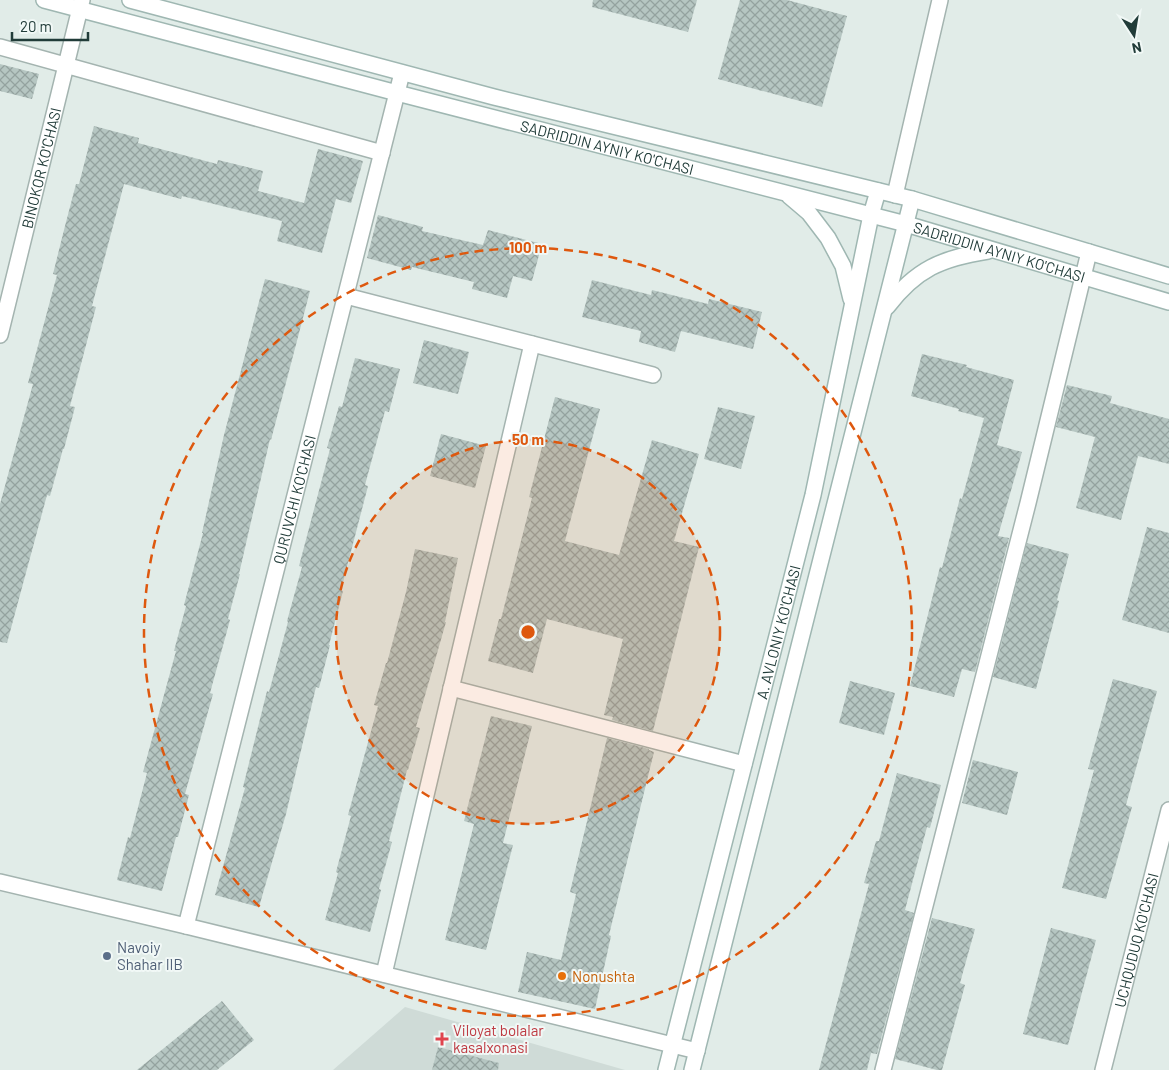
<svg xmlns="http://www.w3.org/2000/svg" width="1169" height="1070" font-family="Barlow,sans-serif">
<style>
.built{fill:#cfdbd7}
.building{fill:url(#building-cross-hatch)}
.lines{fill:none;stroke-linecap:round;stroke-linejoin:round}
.lane-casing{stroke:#a4b4b0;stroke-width:18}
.street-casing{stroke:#a4b4b0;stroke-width:18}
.secondary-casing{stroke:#9fb7b2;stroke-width:18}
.lane{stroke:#fff;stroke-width:15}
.street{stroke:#fff;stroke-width:15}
.secondary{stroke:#fff;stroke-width:15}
.ring{fill:none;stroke:#de580e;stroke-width:2.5;stroke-dasharray:9 6}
.service-dot{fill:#5c6f8a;stroke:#f1f8f6;stroke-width:2}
.food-dot{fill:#e8710a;stroke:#f1f8f6;stroke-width:2}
.health-dot{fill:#e0444e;stroke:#f1f8f6;stroke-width:2}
.labels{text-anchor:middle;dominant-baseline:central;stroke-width:4;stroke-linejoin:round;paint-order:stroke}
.street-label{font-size:15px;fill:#213c39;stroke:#f1f8f6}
.service-label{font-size:15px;fill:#4e5e75;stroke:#f1f8f6;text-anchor:start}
.food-label{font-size:15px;fill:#c56008;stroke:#f1f8f6;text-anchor:start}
.health-label{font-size:15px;fill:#be3a42;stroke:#f1f8f6;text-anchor:start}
.centre{fill:#de580e;stroke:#f1f8f6;stroke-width:2.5}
.ring-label{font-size:15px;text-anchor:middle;font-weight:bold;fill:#de580e;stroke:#f1f8f6;stroke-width:4;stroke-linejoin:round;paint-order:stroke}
</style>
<defs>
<pattern id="building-cross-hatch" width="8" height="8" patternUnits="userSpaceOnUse" patternTransform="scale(1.25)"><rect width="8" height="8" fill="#b6c6c2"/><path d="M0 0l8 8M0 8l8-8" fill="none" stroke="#94a29f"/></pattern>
</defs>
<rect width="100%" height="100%" fill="#e1ece8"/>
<path class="built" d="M405,1007l220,63h-292z"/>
<g class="building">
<path d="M593,0h104l-9,32 -96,-25z"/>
<path d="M740,0h47l60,16 -25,91 -104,-28z"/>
<path d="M0,64l39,10 -7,25 -32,-8z"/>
<path d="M94,126l45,12 -1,5 79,21 1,-4 45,11 -5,20 46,12 14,-54 45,12 -12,42 -15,-4 -14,54 -45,-12 5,-20 -100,-25 -1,3 -57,-15 -32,122 4,1 -26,99 5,1 -11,42h-1l-13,47 -3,-1 -40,148 -7,-1v-138l33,-120 -5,-1 29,-108 -4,-1 12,-48 11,-42h3z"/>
<path d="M378,215l45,12 -1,4 61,14 5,-15 54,14 -10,37 -19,-5 -6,22 -35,-9 2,-7 -62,-15 -1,3 -44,-12z"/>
<path d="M265,279l45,12 -39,149 -1,-1 -31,135h1l-12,45 2,1 -20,73 3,1 -28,100 4,1 -11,42h-2l-14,54 -45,-11 11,-43 2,1 17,-65 -4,-1 33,-121h-2l12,-45 -2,-1 19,-72h-1l22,-98z"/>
<path d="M592,280l59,15 1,-5 56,14 1,-5 53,13 -9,37 -72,-18 -6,21 -36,-10 2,-11 -59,-14z"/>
<path d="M424,340l45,12 -11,42 -45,-11z"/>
<path d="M922,354l45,11 -1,2 48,13 -17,65 25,7 -24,84 11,2 -34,134 -13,-3 -8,28 -44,-11 30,-119 2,1 18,-70 2,1 22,-81 -26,-7 1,-2 -48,-13z"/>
<path d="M355,358l45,11 -11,43 -4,-1 -20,74 3,1 -27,104 2,1 -14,54h1l-11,43 -3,-1 -30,127 -27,93 -44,-12 30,-107 -2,-1 24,-96 2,1 19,-70 -1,-1 15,-54 -3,-1 31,-117 -3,-1 12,-42 3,1z"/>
<path d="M1067,385l45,11 -2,7 59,16v45l-31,-8 -17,64 -45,-12 19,-71 -39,-10z"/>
<path d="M555,397l45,12 -35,132 54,14 33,-115 47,14 -25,87 25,6 -46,184 -41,-11 1,-3 -9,-2 19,-76 -76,-20 -14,54 -45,-12 11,-42h2l31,-121 -3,-1z"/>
<path d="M718,407l37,9 -14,53 -37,-10z"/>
<path d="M441,434l45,12 -11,42 -45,-12z"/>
<path d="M1147,527l22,6v100l-47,-13z"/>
<path d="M1027,543l42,11 -12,46 2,1 -23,88 -43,-12z"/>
<path d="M415,549l43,9 -13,64h1l-30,105 4,1 -12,42h-1l-18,71 3,1 -13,47 2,1 -11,42 -45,-12 13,-47 -2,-1 15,-56 -3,-1 30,-109 -4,-1 12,-42h1l19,-71z"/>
<path d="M1113,679l44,12 -31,114 6,2 -26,92 -44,-11 32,-118 -6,-1z"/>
<path d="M850,681l45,12 -11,42 -45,-12z"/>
<path d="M491,716l41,10 -29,117 10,2 -27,105 -41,-10 29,-116 -10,-3z"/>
<path d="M607,738l42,11v1l5,2 -45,183 2,1 -16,73 -77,-17 9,-40 34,8 15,-66 -6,-2z"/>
<path d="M973,760l45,12 -11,43 -45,-12z"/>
<path d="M897,773l44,12 -11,43 -3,-1 -22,83 9,3 -37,141 -6,-1 -4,17h-48l50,-186 -5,-1 12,-42h3z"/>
<path d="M932,918l43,11 -15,54 5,2 -23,85h-5l-42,-11z"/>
<path d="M1051,928l45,12 -28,105 -45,-11z"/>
<path d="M222,1001l32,39 -37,30h-80z"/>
<path d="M438,1047l61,16 -1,7h-66z"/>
</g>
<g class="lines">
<defs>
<g id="lane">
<path d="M0,47l382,106"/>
<path d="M895,195l45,-195"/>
</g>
<g id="street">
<path d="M346,296l307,79"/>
<path id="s1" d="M0,335l82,-335"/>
<path d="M451,688l293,76"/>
<path d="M0,882l186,44 511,125"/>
<path id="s2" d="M186,926l216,-853"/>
<path d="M384,974l148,-630"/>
<path d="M883,1070l145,-567 61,-251"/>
<path id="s3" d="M1103,1070l66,-260"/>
</g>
<g id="secondary">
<path id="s4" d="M44,0l353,93 509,131 263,78"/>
<path d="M130,0l364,97 418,102 257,77"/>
<path d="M789,196l20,17 19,25 15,28 8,33"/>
<path d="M887,307c29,-38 55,-49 101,-56"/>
<path id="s5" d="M666,1070l147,-575 58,-280 7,-24"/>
<path d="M692,1070l220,-871"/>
</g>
</defs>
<use href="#lane" class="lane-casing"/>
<use href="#street" class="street-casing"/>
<use href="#secondary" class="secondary-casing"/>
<use href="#lane" class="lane"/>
<use href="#street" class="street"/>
<use href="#secondary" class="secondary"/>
</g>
<circle cx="528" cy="632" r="192" fill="#de580e" fill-opacity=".12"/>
<g class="ring">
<circle cx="528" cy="632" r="192"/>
<circle cx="528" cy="632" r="384"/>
</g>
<circle class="service-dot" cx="107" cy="956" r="5"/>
<circle class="food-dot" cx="562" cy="976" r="5"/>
<path class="health-dot" d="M439.5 1031.5h5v5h5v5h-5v5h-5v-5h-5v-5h5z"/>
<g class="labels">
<g class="street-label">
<text stroke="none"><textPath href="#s4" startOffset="582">SADRIDDIN AYNIY KO'CHASI</textPath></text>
<text stroke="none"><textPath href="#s1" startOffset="172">BINOKOR KO'CHASI</textPath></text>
<text stroke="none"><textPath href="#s4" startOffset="988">SADRIDDIN AYNIY KO'CHASI</textPath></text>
<text stroke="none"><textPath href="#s2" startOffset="440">QURUVCHI KO'CHASI</textPath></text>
<text stroke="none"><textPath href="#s5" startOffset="452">A. AVLONIY KO'CHASI</textPath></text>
<text stroke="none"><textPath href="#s3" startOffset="134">UCHQUDUQ KO'CHASI</textPath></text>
</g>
<g class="service-label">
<text x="117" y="947">Navoiy<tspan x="117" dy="17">Shahar IIB</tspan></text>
</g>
<g class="food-label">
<text x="572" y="976">Nonushta</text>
</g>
<g class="health-label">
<text x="453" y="1030">Viloyat bolalar<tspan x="453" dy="17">kasalxonasi</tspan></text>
</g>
</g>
<circle cx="528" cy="632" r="8" class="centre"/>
<g class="ring-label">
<text x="528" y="253">100 m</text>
<text x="528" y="445">50 m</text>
</g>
<g transform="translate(1134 35) rotate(168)" stroke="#f1f8f6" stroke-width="4" paint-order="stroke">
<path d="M0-4L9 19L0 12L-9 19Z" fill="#213c39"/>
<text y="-8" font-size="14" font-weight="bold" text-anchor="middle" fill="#213c39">N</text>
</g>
<path d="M12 32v8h76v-8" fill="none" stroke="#213c39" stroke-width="2.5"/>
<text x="20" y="32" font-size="15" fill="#213c39" stroke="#f1f8f6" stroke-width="4" paint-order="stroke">20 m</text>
</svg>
